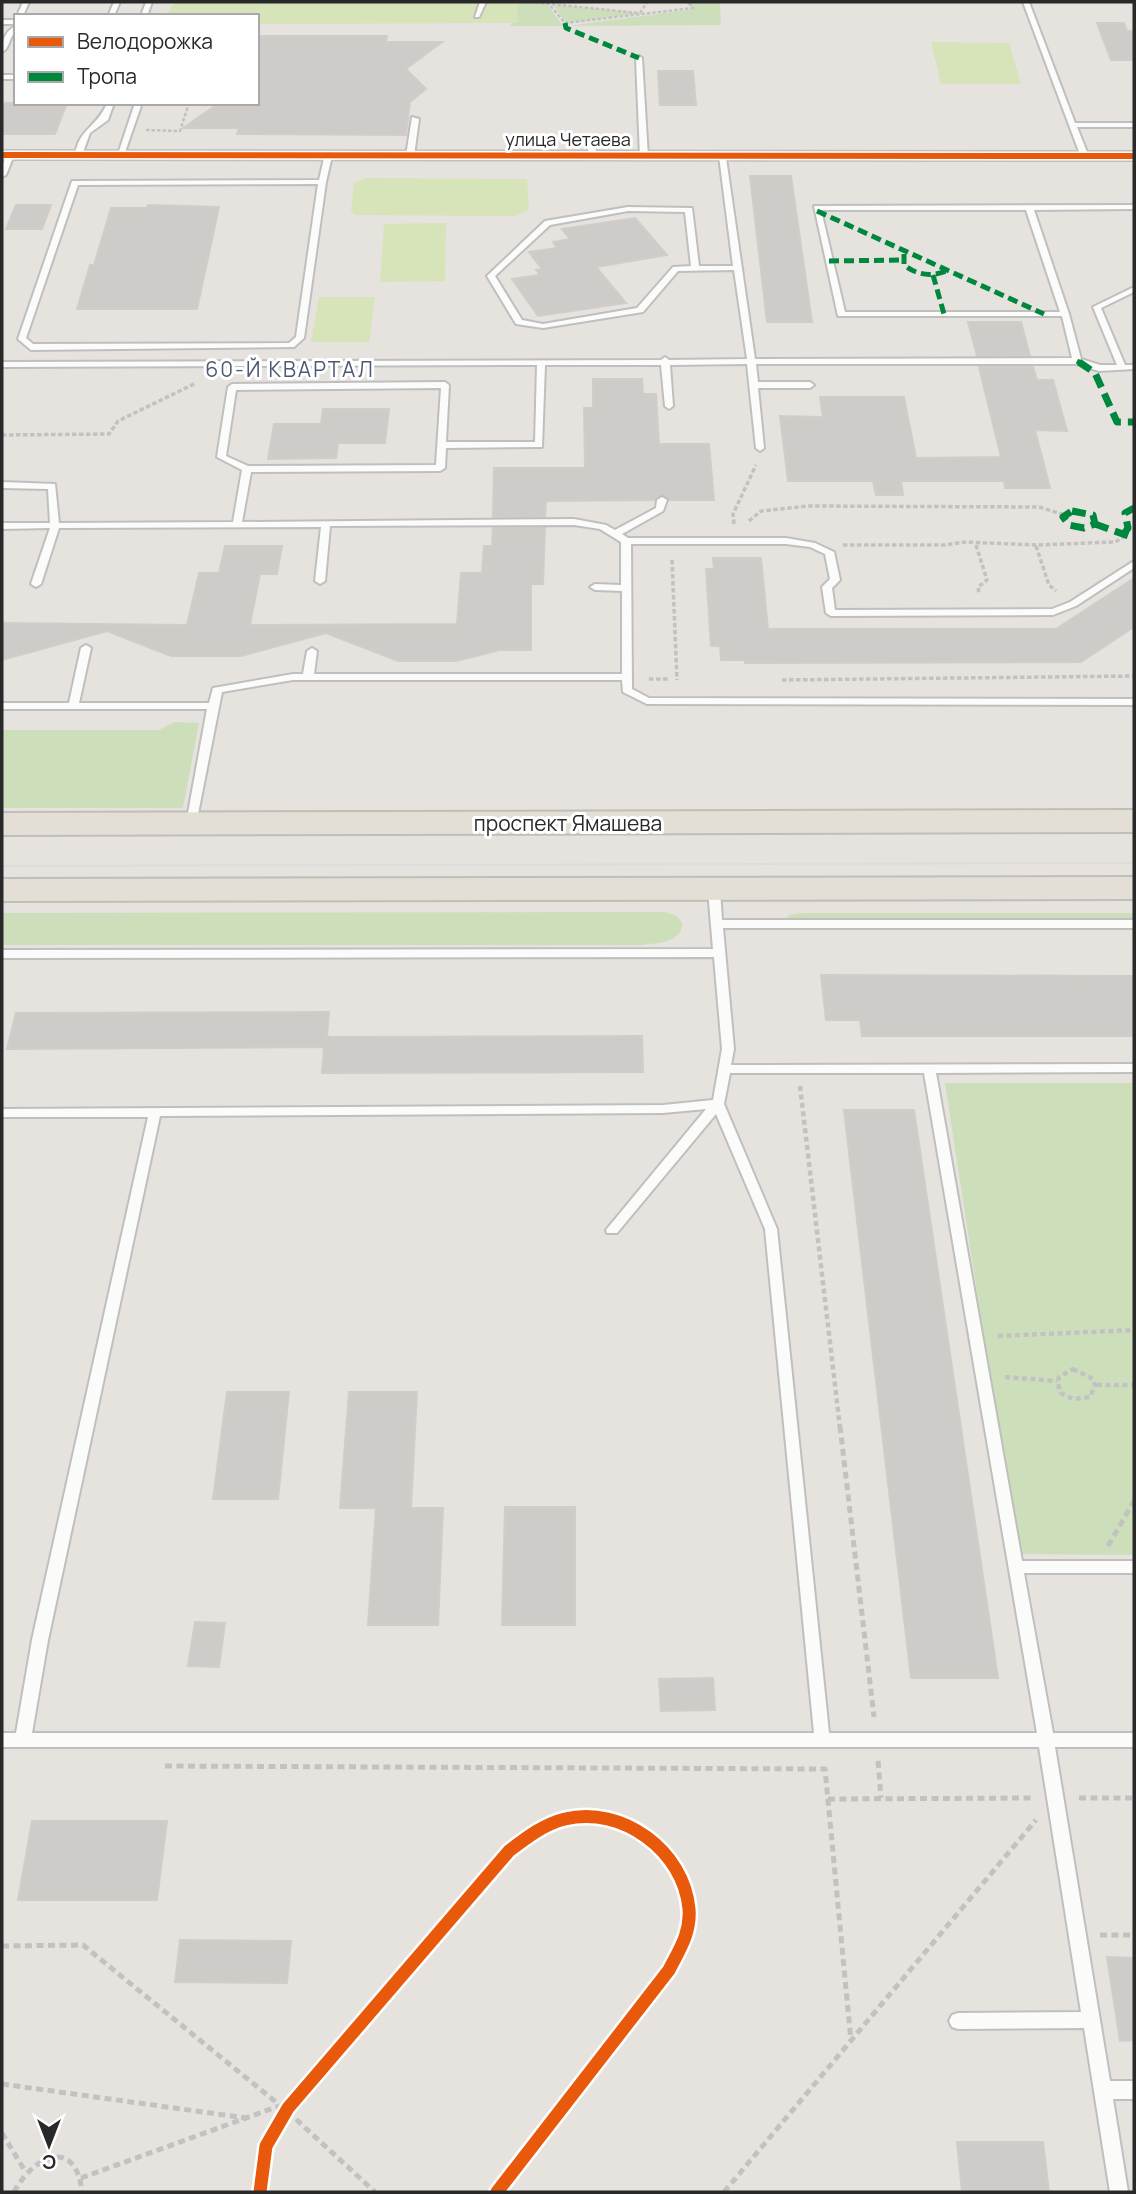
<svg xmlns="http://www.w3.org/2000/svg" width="1136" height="2194" font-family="Manrope,sans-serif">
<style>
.green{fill:#cddfba}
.pitch{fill:#d7e3b8}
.building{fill:#cecbc8;stroke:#d1ceca;stroke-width:2}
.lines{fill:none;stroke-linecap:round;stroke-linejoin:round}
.lane-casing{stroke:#c0bfbf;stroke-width:4}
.street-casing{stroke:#c0bfbf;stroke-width:4}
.primary-casing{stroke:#bfbebc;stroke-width:4}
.path-far3{stroke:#c3c2c2;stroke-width:2.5;stroke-dasharray:3.5 2;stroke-linecap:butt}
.path-far2{stroke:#c3c2c2;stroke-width:3.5;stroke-dasharray:4.5 2.5;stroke-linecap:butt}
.path-far1{stroke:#c3c2c2;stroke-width:4.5;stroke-dasharray:5 3.5;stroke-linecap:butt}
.path{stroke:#c3c2c2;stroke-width:5;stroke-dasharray:7 4.5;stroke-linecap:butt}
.lane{fill:#fbfbfa;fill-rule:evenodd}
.street{fill:#fbfbfa;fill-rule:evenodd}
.primary{fill:#e4dfd4;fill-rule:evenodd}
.tram{stroke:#ddddde;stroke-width:2}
.quiet-far1{stroke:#00873e;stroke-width:5;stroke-dasharray:10 5;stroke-linecap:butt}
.quiet{stroke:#00873e;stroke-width:7;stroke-dasharray:14 7;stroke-linecap:butt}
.cycleway-far1-casing{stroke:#fff;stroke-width:9}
.cycleway-casing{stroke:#fff;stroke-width:18}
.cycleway-far1{stroke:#e8590c;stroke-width:6}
.cycleway{stroke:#e8590c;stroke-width:13}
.labels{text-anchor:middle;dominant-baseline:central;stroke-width:6;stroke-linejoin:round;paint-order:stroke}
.far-street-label{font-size:18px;fill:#292929;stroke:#fff}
.far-quarter-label{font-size:21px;letter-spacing:2px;fill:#4d5975;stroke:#fff}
.street-label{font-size:21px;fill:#292929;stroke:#fff}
</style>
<rect width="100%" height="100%" fill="#e6e2de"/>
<g class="green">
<path d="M512,2l35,2 16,22h-52z"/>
<path d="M689,2h31l1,23 -153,1 126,-17z"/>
<path d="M553,5l87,8 -74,10z"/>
<path d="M175,722l24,1 -16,85h-181v-78h157z"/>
<path d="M665,912l12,4 5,7c1,20 -25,20 -39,22h-641v-32z"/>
<path d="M802,913h332v11l-347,-1 -1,-5 3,-3z"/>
<path d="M945,1083h189v472l-117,-1z"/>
</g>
<g class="pitch">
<path d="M175,2h343l-1,21 -260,1v-8h-92z"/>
<path d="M931,42l78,1 12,41h-80z"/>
<path d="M367,178l160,1 2,31 -14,6 -160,-1 -4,-4 3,-28z"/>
<path d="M446,223l-1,58 -65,1 4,-58z"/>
<path d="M319,297h56l-6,45h-58z"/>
</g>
<g class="building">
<path d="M1097,23h27l3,8h7v29h-23z"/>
<path d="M257,36h130l-1,6h56l-36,27 20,20 -16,13 -4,33 -169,-1 2,-6h-56l36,-25h38z"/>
<path d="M658,71h35l3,34h-36z"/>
<path d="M2,103h65l-12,31h-53z"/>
<path d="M750,176h41l21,146h-45z"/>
<path d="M16,205h35l-9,24h-36z"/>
<path d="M148,205l71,2 -22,102h-120l13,-44h4l17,-57h36z"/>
<path d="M635,218l32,37 -71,12 30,36 -88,13 -26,-37 28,-4 -4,-5 6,-1 -13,-17 28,-4 -4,-6 17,-3 -8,-10z"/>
<path d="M968,322h53l9,34h-53z"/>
<path d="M979,367h54l4,13h16l14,51 -32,-1 15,58h-45l-1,-7h-103l2,14h-27l-3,-14h-85l-8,-65 43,1 -3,-20h84l12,61 85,-1z"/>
<path d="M593,379h49l1,15h13l3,50h50l5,56h-45l-8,-5 -7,5 -108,1 -1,16h-52l1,-49h91l-1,-60h9z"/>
<path d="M323,409h66l-4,34h-47l-2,15 -68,1 6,-35h47z"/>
<path d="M493,528h52l-2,56h-12v66h-31l-44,11h-58l-72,-28 -85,23h-70l-64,-25 -105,29v-37l185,2 12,-52h20l6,-27h57l-5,28h-17l-10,51 207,-1 4,-51h21l2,-27h8z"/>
<path d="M713,558h48l7,71h288l78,-51v49l-53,35 -336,1v-3h-24l-1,-14h-9l-5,-77h8z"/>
<path d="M821,975l313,1v60h-272l-2,-16h-34z"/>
<path d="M329,1012l-2,25 315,-1 1,36 -321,1 2,-26 -317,2 9,-36z"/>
<path d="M844,1110h70l84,568h-87z"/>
<path d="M227,1392h62l-11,107h-65z"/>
<path d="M349,1392h68l-6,116h32l-5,117h-70l8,-117h-36z"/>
<path d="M505,1507h70v118h-73z"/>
<path d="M195,1622l30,1 -6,44 -31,-1z"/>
<path d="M713,1678l2,32 -54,1 -2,-32z"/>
<path d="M32,1821h135l-10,79h-139z"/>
<path d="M180,1940l111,1 -4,42 -112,-1z"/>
<path d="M1107,1957l27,1v82l-14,1z"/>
<path d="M957,2142h86l6,50h-87z"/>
</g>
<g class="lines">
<defs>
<g id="lane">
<path d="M23,2h6l-6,14h-6z"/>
<path d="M114,2h6l-6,14h-6z"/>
<path d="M146,2h6l-5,14h-6z"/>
<path d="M480,2h6l-7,15h-4z"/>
<path d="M1023,2h6l46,121h59v4h-57l12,30 -1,2 -7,-2z"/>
<rect x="2" y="20" width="14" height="4"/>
<path d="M16,26v5c-7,5 -6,18 -14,21 0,-12 3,-21 14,-26z"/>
<path d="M639,56l3,2 6,99 -4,2 -4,-2 -4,-99z"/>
<rect x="2" y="75" width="14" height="4"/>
<path d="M107,103h7l-6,17 -18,13 -8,22 -7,2c2,-28 23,-30 32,-54z"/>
<path d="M135,103h7l-18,52 -7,2z"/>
<path d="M412,117l7,2 -5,37 -4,2 -4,-2z"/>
<path d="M588,137l7,2 1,18 -4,2 -4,-2z"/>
<path d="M7,153l7,2 -8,20 -4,2v-11z"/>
<path d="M325,154l7,2 -6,26 -22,156 -10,9 -263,3 -13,-11 54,-158 247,-1zM318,184l-22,153 -7,6 -256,1 -7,-6 52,-153z"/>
<path d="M719,156l7,2 29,201 317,-1 -10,-42h-224l-24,-110 320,-1v4l-100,1 35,104 12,45 19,6h17l-24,-58 41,-20v5l-33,16 24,57h9v4l-35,2 -23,-7h-320l2,18h52l4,3 -4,3h-52l6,60 -4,3 -4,-3 -9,-84 -77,1 3,41 -4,3 -4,-3 -4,-41h-116l-3,82 -96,1 -1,20 -5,3 -189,1 -9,50 332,-3 32,6 9,5 41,-22 1,-8 5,-3 5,3 -4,11 -41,23 6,4h158l29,5 19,9 6,28 -8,8 3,22 217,-1 18,-7 64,-41v7l-58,38 -23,9 -222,1 -5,-3 -4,-26 8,-8 -5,-25 -15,-7 -24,-3h-155l1,145 17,9 485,1v6l-487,-1 -24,-12 -1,-12h-329l-71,12 -26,132 -5,3 -5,-3 21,-115h-205v-6h67l12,-55 5,-3 5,3 -12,55h130l4,-15 80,-14h10l4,-23 5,-3 5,3 -3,23h308v-83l-27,-1 -5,-3 5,-3 26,1v-43l-21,-13 -26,-4 -244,1 -5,55 -5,3 -5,-3 6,-54 -262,1 -18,56 -5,3 -5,-3 19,-56 -48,1v-6h48l-2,-34 -46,-1v-6l53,2 4,39 174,-1 9,-52 -25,-13 11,-70 4,-3 213,-2 4,3 -3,57h89l2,-77 -535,2v-5l659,-2 4,-3 4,3 78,-1 -13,-89 -56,1 -35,41 -100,16 -27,-4 -29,-48 58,-55 83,-14 64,1 7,58h34zM821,210h205l34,102h-215zM628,211l57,1 6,54 -18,1 -36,41 -94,16 -21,-4 -27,-44 55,-51zM441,388l-5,77 -188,1 -22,-10 10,-66z"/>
<path d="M714,886l6,4 2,30h412v8h-411l11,121 -3,16 403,-1v8l-198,1 86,488h112v12h-110l29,160h81v14h-79l55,334h24v18h-21l15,93h-18l-26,-164 -126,1 -6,-2 -3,-6 3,-6 6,-2 123,-1 -42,-265h-1037v-14h14l16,-93 116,-523h-146v-8l661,-4 50,-5 9,-51 -8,-92 -712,1v-8l711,-1 -5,-59zM730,1073h194l113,660h-208l-52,-504 -53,-125zM706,1109l-100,121 1,3h10l99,-119 49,115 49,504h-782l16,-93 112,-524 503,-3z"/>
</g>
<path id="street" d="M2,151l1132,1v8l-1132,-1z"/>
<g id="primary">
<path d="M1134,810v22l-1132,3v-22z"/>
<path d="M1134,877v22l-1132,2v-22z"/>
</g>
</defs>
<use href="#lane" class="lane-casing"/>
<use href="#street" class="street-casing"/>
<use href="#primary" class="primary-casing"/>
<g class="path-far3">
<path d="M530,2l108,11"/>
<path d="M547,2l18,21 128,-15 -5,-6"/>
<path d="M640,13l7,-11"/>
<path d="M146,130l34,1 9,-28"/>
</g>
<g class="path-far2">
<path d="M2,435l107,-1 9,-13 78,-38"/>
<path d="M749,521l12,-10 47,-5 231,1 26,8"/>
<path d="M734,524l-1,-10 23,-49"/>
<path d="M843,545h101l21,-3 71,3 79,-3 12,-7"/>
<path d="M976,545l11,35 -9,7 1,7"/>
<path d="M1036,546l13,39 7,6"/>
<path d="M672,560l5,120"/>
<path d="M649,679h19"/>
<path d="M782,680l352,-4"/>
</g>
<g class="path-far1">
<path d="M800,1086l40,342"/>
<path d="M998,1336l136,-6"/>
<path d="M1073,1369l20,10 2,6 -5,12 -17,2 -12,-6 -3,-9 1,-7z"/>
<path d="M1005,1377l52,4"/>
<path d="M1097,1385h37"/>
</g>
<g class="path">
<path d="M840,1426l34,291"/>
<path d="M1108,1546l26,-45"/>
<path d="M878,1761l3,37"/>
<path d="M165,1766l660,3 26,272"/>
<path d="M1079,1798h55"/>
<path d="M828,1799l204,-1"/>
<path d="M1100,1935h34"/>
<path d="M2,1946l81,-1 204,166 88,81"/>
<path d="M2,2084l244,34"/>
<path d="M2,2133l23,38"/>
<path d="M81,2178l198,-72"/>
<path d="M14,2192c19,-36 62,-56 68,0"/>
<path d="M724,2192l312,-372"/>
</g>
<use href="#lane" class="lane"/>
<use href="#street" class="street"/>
<use href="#primary" class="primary"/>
<path class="tram" d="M2,866l1132,-3"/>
<g class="quiet-far1">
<path d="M565,23l1,5 73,30"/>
<path d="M817,211l227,103"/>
<path d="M904,254v11c14,11 29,12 45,5"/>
<path d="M829,261l73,-1"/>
<path d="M933,275l11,39"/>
<path d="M1077,361l5,3"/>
</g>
<g class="quiet">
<path d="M1079,362l16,11 22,49h17"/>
<path d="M1072,511l21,4 2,9 -11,4 -15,-3 -6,-8z"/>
<path d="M1095,524l39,14"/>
<path d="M1124,534l4,-6 -3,-15 9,-5"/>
</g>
<defs>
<path id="cycleway-far1" d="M2,155l1132,1"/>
<path id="cycleway" d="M260,2192l6,-46 22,-38 221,-257c17,-13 35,-27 56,-32 57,-14 119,32 124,90 2,24 -10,41 -20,61l-172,222"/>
</defs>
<use href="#cycleway-far1" class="cycleway-far1-casing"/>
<use href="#cycleway" class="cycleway-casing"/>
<use href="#cycleway-far1" class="cycleway-far1"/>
<use href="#cycleway" class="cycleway"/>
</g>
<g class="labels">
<g class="far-street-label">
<text x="568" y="139">улица Четаева</text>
</g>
<g class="far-quarter-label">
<text x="290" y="369">60-Й КВАРТАЛ</text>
</g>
<g class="street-label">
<text x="568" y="823">проспект Ямашева</text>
</g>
</g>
<rect width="1136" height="2194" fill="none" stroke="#292929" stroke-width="7"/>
<rect x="14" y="14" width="245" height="91" fill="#ffffff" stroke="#a9a9a9" stroke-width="2"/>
<rect x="28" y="37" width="35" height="10" fill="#e8590c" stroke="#a9a9a9" stroke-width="2"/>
<text x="77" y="49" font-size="21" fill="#292929">Велодорожка</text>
<rect x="28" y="72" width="35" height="10" fill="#00873e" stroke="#a9a9a9" stroke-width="2"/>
<text x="77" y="84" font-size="21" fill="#292929">Тропа</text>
<g transform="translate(49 2145) rotate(180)" stroke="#ffffff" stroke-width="5" paint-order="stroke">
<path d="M0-5L12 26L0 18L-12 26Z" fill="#292929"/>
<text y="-10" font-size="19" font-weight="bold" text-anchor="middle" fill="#292929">С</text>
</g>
</svg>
